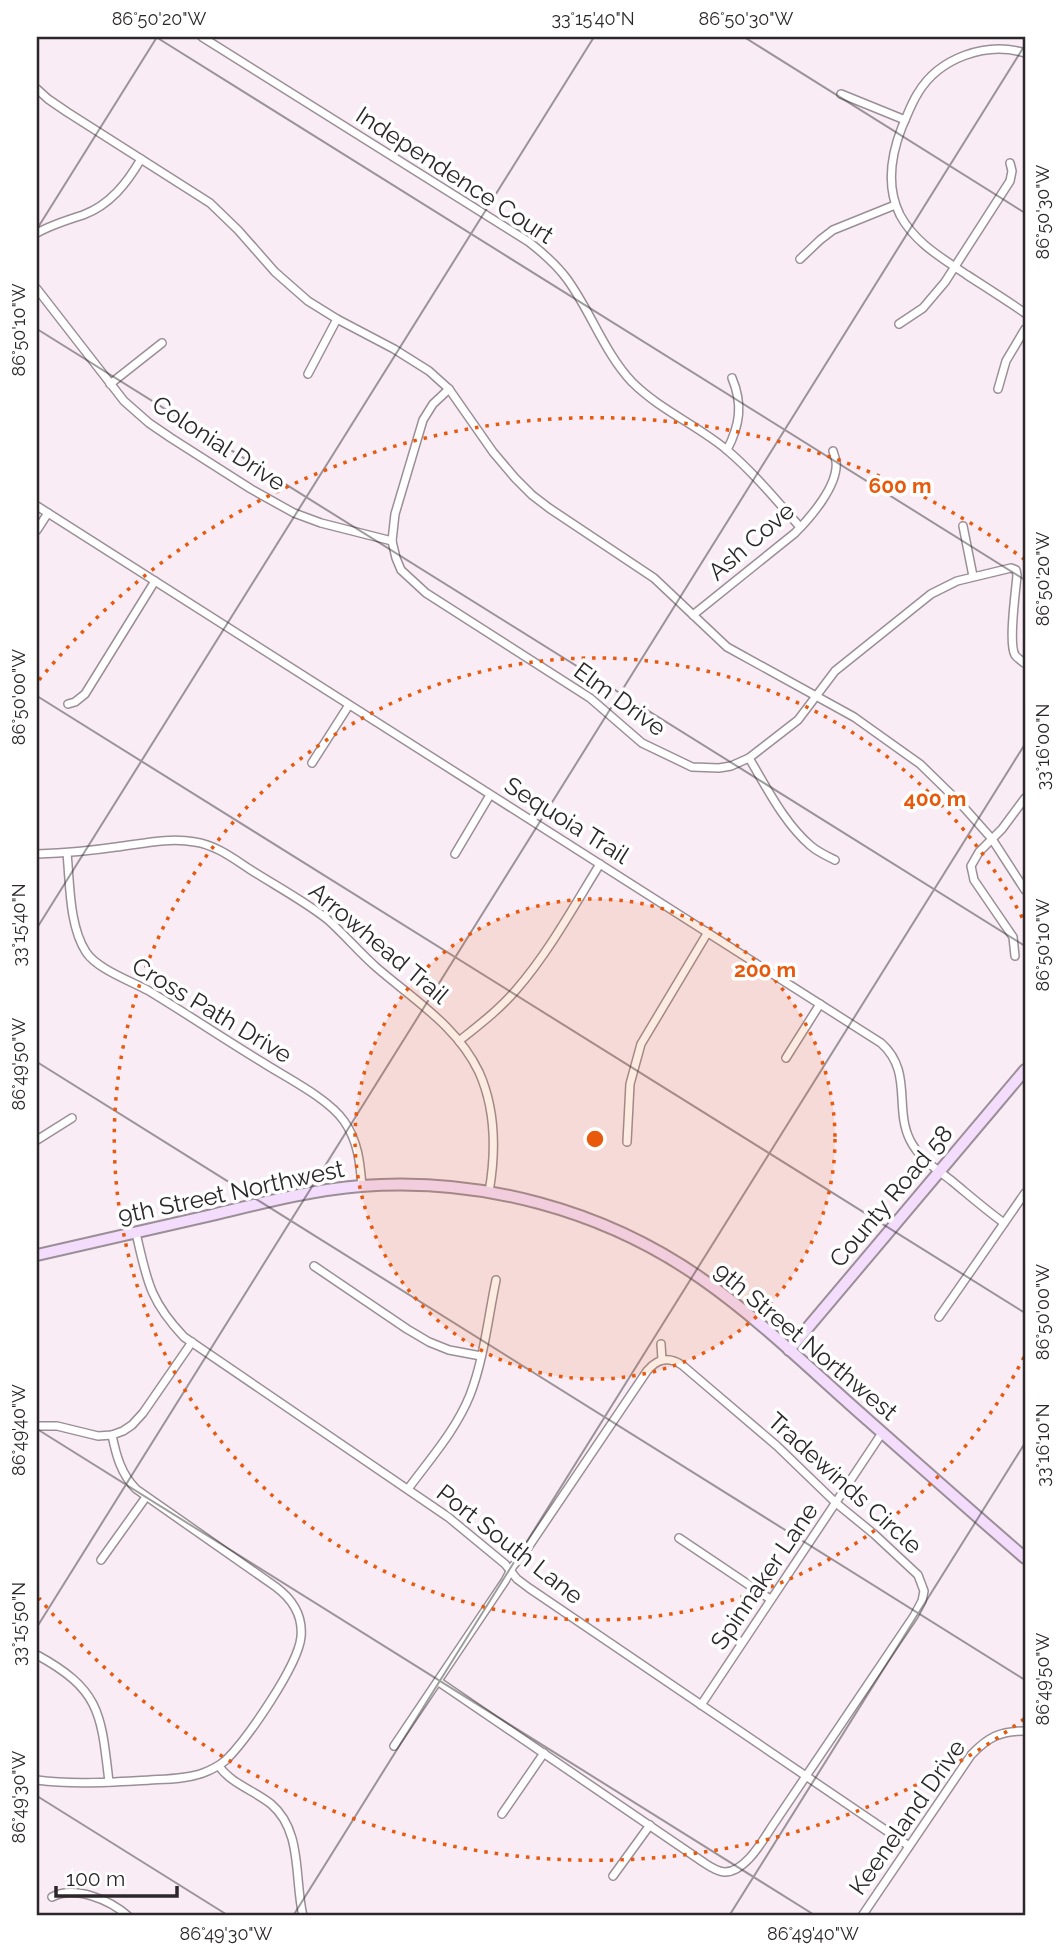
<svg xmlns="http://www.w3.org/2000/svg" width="1062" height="1953" font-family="Raleway,sans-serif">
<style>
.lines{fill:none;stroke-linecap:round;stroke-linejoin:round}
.street-casing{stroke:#9b8f97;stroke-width:10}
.secondary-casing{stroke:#9b8f97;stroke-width:14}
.street{stroke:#fff;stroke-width:7}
.secondary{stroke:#f4ddfc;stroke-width:10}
.ticks{fill:none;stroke:#2b272a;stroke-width:2;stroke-opacity:0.45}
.ring{fill:none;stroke:#e8590c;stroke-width:3.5;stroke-dasharray:3.5 7}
.labels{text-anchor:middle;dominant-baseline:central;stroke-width:7;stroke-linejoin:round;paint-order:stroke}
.street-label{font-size:24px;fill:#2b272a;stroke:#fff}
.centre{fill:#e8590c;stroke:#fff;stroke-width:3.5}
.ring-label{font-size:21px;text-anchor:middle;font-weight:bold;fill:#e8590c;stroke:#fff;stroke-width:7;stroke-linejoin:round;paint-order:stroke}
.neatline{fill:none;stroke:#2b272a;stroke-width:2.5}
.ticks-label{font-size:18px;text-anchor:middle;fill:#2b272a}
</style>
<rect width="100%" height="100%" fill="#f9ecf5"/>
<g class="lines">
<defs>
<g id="street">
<path d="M202,37l327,205c14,11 27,22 38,37 24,33 37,73 65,103 28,28 65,43 95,68 27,23 50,51 73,77"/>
<path d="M1025,53c-39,-12 -86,5 -107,40 -7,11 -11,23 -16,34 -11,28 -16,60 -2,88 15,28 42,43 67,60 20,13 39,25 58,38"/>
<path d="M37,89l11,10 19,13 143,91 28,27 37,42 33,29 29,18 57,30 35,22 20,18 44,63 22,26 17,17 17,13 105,70 73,69 127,70 66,47 40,39 32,36 33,51"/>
<path d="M841,94l64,26"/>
<path d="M37,233c14,-8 30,-13 46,-18 27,-10 44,-32 58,-56"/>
<path d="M800,259l20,-19 13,-10 62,-25"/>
<path d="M37,289l87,112 25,22 22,15 80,51 43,24 27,10 71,18"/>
<path d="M899,324l24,-16 22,-26 65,-101 2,-10 -2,-8"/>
<path d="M308,374l29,-55"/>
<path d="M110,384l52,-41"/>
<path d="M449,389l-16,15 -10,16 -28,94 -3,27 4,17 5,12 25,23 164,105 52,45 50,24 27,1 12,-2 18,-8 49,-38 37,-49 96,-77 26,-13 54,-13 5,2 1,5c-1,15 -9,68 -2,80 2,3 6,5 9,8"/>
<path d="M998,389l8,-28 19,-32"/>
<path d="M727,450c13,-25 16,-46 5,-72"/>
<path d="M37,506l844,537c32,28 13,65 29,97 10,20 27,29 43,42 17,14 33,28 51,41"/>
<path d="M963,526l10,50"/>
<path d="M37,530l11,-17"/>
<path d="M693,615l102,-82c15,-15 44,-48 41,-72 -1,-3 -2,-7 -3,-10"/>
<path d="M68,704l7,-2 10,-8 70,-113"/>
<path d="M749,758c18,30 35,65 62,88 7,6 16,10 24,14"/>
<path d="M312,763l37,-58"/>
<path d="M67,853c3,30 2,73 19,99 11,17 45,29 63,39 38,23 75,48 113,71 23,15 66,36 82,59 14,20 16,41 18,65"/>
<path d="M37,854c26,-1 52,-3 79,-7 25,-3 53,-10 79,-5 21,3 39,17 56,28 25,16 53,31 76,49 17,15 32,33 49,48 38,33 81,59 103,105 17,38 17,80 10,120"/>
<path d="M455,854l35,-59"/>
<path d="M1015,956l-2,-19 -39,-57 -3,-14 8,-14 23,-23 23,-31"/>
<path d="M459,1041c20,-16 41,-32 57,-51 33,-38 58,-84 84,-126"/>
<path d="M786,1058l34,-54"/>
<path d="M37,1140l35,-22"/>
<path d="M627,1142l3,-58 11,-40 67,-112"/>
<path d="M136,1233c11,47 13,67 48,104l264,180 57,47 12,15 12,9 380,258"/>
<path d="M314,1266l93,63 22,13 20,8 32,6"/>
<path d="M939,1317l86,-124"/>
<path d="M661,1344l1,16"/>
<path d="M37,1426h20l41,10 14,-1 11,-4 9,-6 11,-12 49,-71"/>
<path d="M408,1489c22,-30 48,-59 62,-94 14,-36 18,-77 26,-115"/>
<path d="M679,1538l91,61"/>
<path d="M101,1560l45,-63"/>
<path d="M37,1655c64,35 64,59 72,127"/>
<path d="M701,1705l181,-272"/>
<path d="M394,1746l111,-165 8,-15 12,-14 122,-181c10,-12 21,-15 35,-6l95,81 59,57 38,31 44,41 6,16 -2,10 -8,15 -141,209c-10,15 -28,48 -49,47 -8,-1 -15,-6 -21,-10l-264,-180"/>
<path d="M219,1766c11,17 36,25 52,38 32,27 23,75 32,112"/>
<path d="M37,1780c37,5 75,2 113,0 17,-1 36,-1 53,-7 8,-3 16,-7 23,-13 21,-21 72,-94 75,-123 2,-21 -9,-38 -25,-50l-140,-98c-15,-15 -20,-34 -24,-54"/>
<path d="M502,1814l42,-61"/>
<path d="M613,1876l37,-51"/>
<path d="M52,1897c23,-12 58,3 76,19"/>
<path d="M862,1916l109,-161c17,-18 29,-24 54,-24"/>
</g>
<g id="secondary">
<path d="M37,1255c58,-13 117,-27 175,-40 50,-12 99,-25 149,-29 120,-9 243,24 341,93 60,42 112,94 167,142 52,46 104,92 156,137"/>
<path d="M789,1350l236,-280"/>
</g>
</defs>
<use href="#street" class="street-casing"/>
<use href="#secondary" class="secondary-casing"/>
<use href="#street" class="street"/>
<use href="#secondary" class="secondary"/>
</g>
<path class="ticks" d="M156,37l869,543M744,37l281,176M37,229l120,-192M37,329l988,617M37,696l988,617M37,928l557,-891M37,1062l988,618M37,1429l779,487M37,1627l988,-1582M37,1796l192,120M293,1916l732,-1172M729,1916l296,-473"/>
<circle cx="595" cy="1139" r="240" fill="#e8590c" fill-opacity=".12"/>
<g class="ring">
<circle cx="595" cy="1139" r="240"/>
<path d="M1024 1357A481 481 0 1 1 1024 921"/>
<path d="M1024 1719A721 721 0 0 1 39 1598M39 680A721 721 0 0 1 1024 559"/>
</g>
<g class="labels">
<g class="street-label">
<text transform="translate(455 175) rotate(33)">Independence Court</text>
<text transform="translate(219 443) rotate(33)">Colonial Drive</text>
<text transform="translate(751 541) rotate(-41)">Ash Cove</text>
<text transform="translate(620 699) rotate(36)">Elm Drive</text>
<text transform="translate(567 820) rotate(32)">Sequoia Trail</text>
<text transform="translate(379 943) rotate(40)">Arrowhead Trail</text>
<text transform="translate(212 1010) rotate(31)">Cross Path Drive</text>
<text transform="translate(231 1192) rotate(-12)">9th Street Northwest</text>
<text transform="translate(891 1196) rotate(-50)">County Road 58</text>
<text transform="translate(806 1341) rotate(40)">9th Street Northwest</text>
<text transform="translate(845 1483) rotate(42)">Tradewinds Circle</text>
<text transform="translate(510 1544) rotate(38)">Port South Lane</text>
<text transform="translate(764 1576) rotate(-56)">Spinnaker Lane</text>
<text transform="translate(907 1817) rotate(-55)">Keeneland Drive</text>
</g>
</g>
<circle cx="595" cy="1139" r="10" class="centre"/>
<g class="ring-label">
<text x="900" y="493">600 m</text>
<text x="935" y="806">400 m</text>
<text x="765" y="977">200 m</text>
</g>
<rect width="1062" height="1953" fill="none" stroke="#ffffff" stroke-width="77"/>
<path d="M56 1886v10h121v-10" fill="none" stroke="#2b272a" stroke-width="3.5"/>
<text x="66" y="1886" font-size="21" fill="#2b272a" stroke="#ffffff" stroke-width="5" paint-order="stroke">100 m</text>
<rect x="38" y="38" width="986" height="1876" class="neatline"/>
<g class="ticks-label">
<text x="159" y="25">86°50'20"W</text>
<text x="593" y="25">33°15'40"N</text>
<text x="746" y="25">86°50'30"W</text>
<text transform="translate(1043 212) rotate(-90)" y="6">86°50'30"W</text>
<text transform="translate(19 330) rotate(-90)" y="6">86°50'10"W</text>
<text transform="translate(1043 579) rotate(-90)" y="6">86°50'20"W</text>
<text transform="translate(19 697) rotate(-90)" y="6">86°50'00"W</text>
<text transform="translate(1043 747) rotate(-90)" y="6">33°16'00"N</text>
<text transform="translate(19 925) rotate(-90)" y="6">33°15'40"N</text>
<text transform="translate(1043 945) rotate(-90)" y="6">86°50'10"W</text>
<text transform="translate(19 1064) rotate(-90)" y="6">86°49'50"W</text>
<text transform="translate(1043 1312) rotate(-90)" y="6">86°50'00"W</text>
<text transform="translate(19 1430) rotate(-90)" y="6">86°49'40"W</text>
<text transform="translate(1043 1445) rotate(-90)" y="6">33°16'10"N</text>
<text transform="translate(19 1624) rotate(-90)" y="6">33°15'50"N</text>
<text transform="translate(1043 1679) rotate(-90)" y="6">86°49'50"W</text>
<text transform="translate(19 1797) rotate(-90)" y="6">86°49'30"W</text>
<text x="226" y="1940">86°49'30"W</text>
<text x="813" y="1940">86°49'40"W</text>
</g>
</svg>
